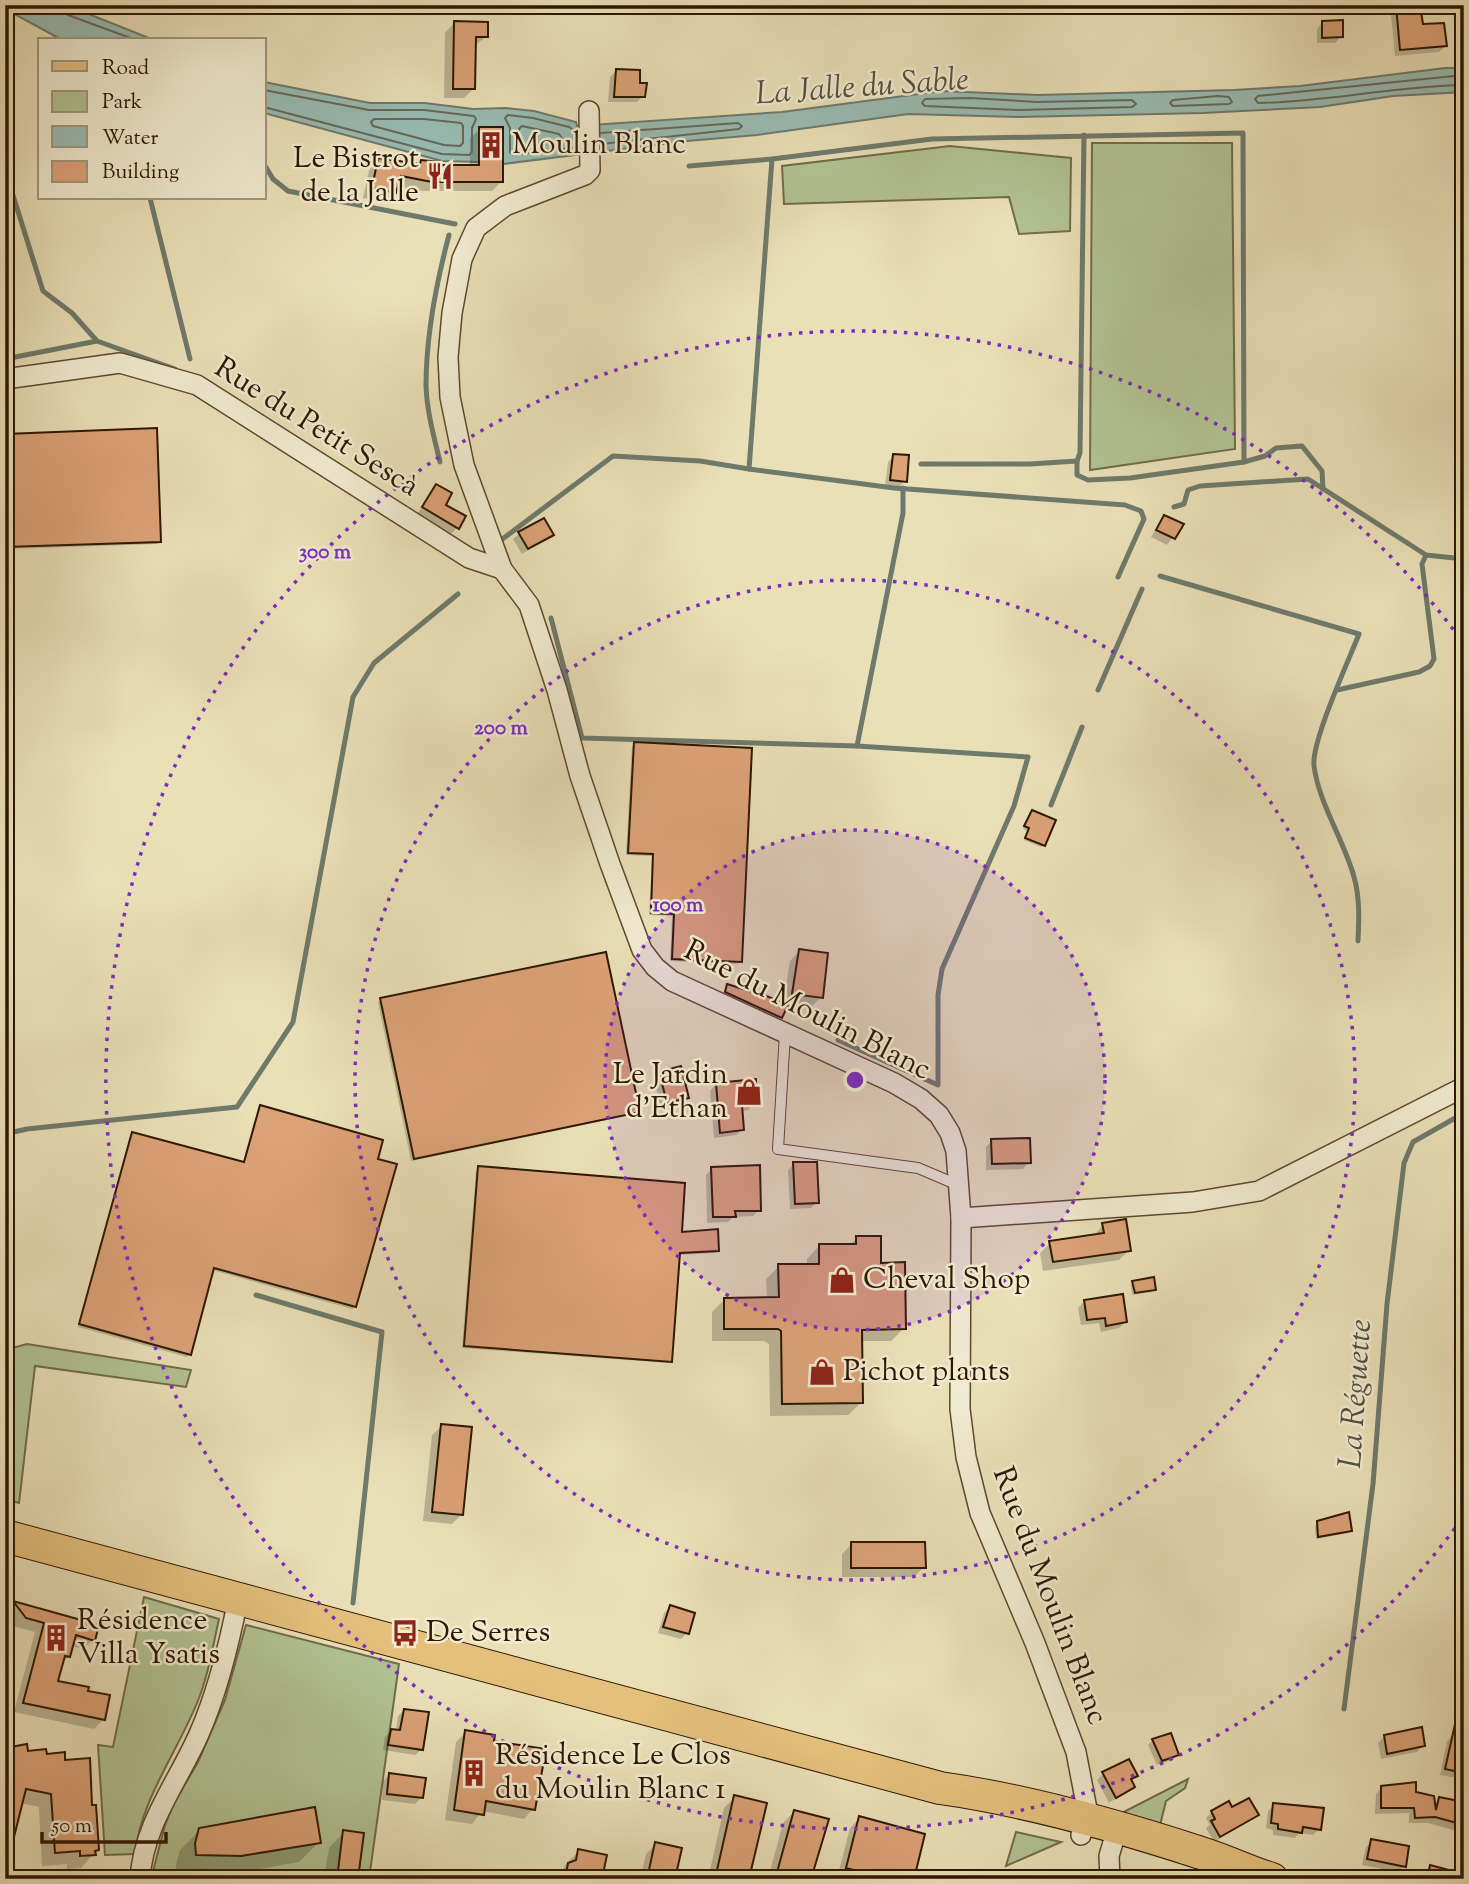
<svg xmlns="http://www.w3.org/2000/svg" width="1469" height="1884" font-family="'Sorts Mill Goudy',serif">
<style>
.green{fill:#b2c393;stroke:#706c4a;stroke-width:2}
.water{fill:#99bcb4;stroke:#6e7a6c;stroke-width:2}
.shadow{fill:#0003}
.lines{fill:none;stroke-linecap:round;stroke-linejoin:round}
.shore{stroke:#64695a;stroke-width:2}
.stream{stroke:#6e7a6c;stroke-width:5}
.building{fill:#dca277;stroke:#2e1600;stroke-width:2}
.service-casing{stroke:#5d482e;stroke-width:12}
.minor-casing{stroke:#5d482e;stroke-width:22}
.primary-casing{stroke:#2e1600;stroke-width:34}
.service{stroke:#f1ebd1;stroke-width:10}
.minor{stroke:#f1ebd1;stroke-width:19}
.primary{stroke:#e5c07c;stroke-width:32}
.ring{fill:none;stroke:#7b2cbf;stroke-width:3.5;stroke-dasharray:3.5 7}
.labels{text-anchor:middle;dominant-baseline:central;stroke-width:5;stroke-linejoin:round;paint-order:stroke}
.poi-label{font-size:30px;fill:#2e1600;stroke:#f1ebd1;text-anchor:start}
.street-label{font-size:30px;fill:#2e1600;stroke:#f1ebd1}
.water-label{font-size:32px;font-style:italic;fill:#53503f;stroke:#f1ebd1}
.centre{fill:#7b2cbf;stroke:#f1ebd1;stroke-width:3.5}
.ring-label{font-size:21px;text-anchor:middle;font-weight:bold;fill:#7b2cbf;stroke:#f1ebd1;stroke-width:5;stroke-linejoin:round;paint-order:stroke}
</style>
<rect width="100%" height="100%" fill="#eae0b8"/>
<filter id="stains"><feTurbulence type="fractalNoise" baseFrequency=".00286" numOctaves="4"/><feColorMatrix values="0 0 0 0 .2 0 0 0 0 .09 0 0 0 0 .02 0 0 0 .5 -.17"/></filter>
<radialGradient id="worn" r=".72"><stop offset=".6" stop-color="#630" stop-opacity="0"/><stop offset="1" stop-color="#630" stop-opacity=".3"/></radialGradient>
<g class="green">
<path d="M1092,143h140l3,306 -145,21z"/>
<path d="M950,146l121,12 -1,73 -51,3 -10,-37 -225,7 -2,-38z"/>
<path d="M27,1344l164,26 -5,17 -151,-21 -16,137 -14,-4v-149z"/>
<path d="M144,1597l75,22c-6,26 -10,54 -20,79 -20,52 -58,100 -64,156l-30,1 -7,-110 15,2z"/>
<path d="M246,1625l153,39 -30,215h-218l14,-54 9,-22 24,-41 27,-62z"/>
<path d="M1188,1779l-3,9 -19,13 -7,28 -47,-11z"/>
<path d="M1016,1832l45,10 -55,24z"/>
</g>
<g class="water">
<path d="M5,5h61l88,35h-92l-57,-31z"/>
<path d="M1445,68h19v24l-71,4 -73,11 -117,6 -185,4 -110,-3 -151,21 -70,6 -184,23v-37h-24v35l-37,-1 -178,-48v-31l106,21h55l48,6 33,-1 28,3 42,11 1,4 205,-14 160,-21 95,4 197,-5 66,-4z"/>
</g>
<g class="shadow">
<path d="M116,5h21l-6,6z"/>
<path d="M1390,5h28l3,21 25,20 -7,6 -44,4z"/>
<path d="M1323,22l19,14 -7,7h-18v-14z"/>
<path d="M454,23l32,14 -12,9 -1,43 -9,9h-20l1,-65z"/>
<path d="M616,71l23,13 4,12 -6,6h-29l2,-25z"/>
<path d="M480,129l22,52 -10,10h-70l-26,-5 -1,6 -10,10 -22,-4 6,-28 10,-10 39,6 4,-4 18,4h30v-28z"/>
<path d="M5,435l155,106 -3,3 -152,5z"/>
<path d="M894,456l11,25 -6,6 -14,-1 3,-24z"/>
<path d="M436,487l8,19 13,22 -6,6 -34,-20z"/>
<path d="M1164,517l17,8 -14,20 -16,-8z"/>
<path d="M544,520l8,14 -30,20 -9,-15 6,-5z"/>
<path d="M634,744l106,218 -3,2 -67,-3 2,-45 -23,-1 3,-59 -26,-1 6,-109z"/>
<path d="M1030,814l14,31 -3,2 -17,-7 4,-9 -5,-2z"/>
<path d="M800,951l21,46 -10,10 -25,-3 -5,13 -6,6 -55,-25 8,-12 55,19 7,-44z"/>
<path d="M381,1000l257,112 -3,2 -224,47 -33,-159z"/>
<path d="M660,1073l27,24 -6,6 -20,5 -7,-29z"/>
<path d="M716,1084l38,20 -6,6 -8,1 2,18 -6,6 -22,3 -4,-47z"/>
<path d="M260,1107l116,53 -21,147 -3,2 -140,-39 -22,84 -3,3 -109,-30 52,-191 3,-2 110,30z"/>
<path d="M992,1141l37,21 -6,7 -37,1v-23z"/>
<path d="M794,1164l23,38 -6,6 -21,1 -2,-39z"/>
<path d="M479,1168l201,66 37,16 -2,3 -37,2 -7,106 -3,2 -206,-15 14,-177z"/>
<path d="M712,1168l47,42 -6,6 -20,1 -5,5 -21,1 -1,-48z"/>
<path d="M1103,1225l26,25 -10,10 -76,11 -3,-18 10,-10 44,-7z"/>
<path d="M857,1238l47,90 -13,13h-31l1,62 -13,12 -78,1 -1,-72 -5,-3h-52v-29l12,-12 43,-1 -1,-20 13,-13h28v-7l12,-13h30z"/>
<path d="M1133,1282l21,7 -3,3 -19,3 -1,-10z"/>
<path d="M1084,1302l41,20 -6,6 -18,4 -2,-9 -18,2 -3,-17z"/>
<path d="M442,1426l20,88 -10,10 -29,-3 9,-86z"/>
<path d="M1317,1523l33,8 -2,2 -32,6 -1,-13z"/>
<path d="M852,1544l72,23 -10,10h-72v-23z"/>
<path d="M13,1603l84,23 -4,14 -10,9 -12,-3 -2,10 -8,7 -5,19 30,10 18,27 -10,10 -80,-17 21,-80 -19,-5 -11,-14z"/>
<path d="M670,1607l17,26 -6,6 -23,-6 6,-20z"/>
<path d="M404,1710l18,39 -7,6 -32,-5 2,-13 6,-6h5l2,-15z"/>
<path d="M466,1732l27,10 40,67 -9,10 -42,-8 -10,13 -27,-4 11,-78z"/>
<path d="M1454,1735l9,37 -6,6 -17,-3 7,-34z"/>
<path d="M1385,1736l38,9 -6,7 -36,7 -3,-16z"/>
<path d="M1153,1740l24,15 -5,5 -15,5 -9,-20z"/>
<path d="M5,1743l2,6 38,6 19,6 26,46 7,43 -16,18 -14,1v-5l-25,2 -3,-59 -18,-4 -16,41z"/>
<path d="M1103,1774l32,2 -5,5 3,6 -24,16 -12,-23z"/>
<path d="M389,1775l32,23 -6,6 -33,-4 1,-19z"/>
<path d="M1382,1787l32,6 20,12 6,-6 24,5v29l-36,-10h-19v-10l-34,1 1,-20z"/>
<path d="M735,1797l13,82h-40l16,-71z"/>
<path d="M1274,1805l45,24 -6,6 -14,-2 -4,5 -22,-3v-5l-7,-2 2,-17z"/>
<path d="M1231,1810l25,5 -42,27 -8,-14 4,-3 -4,-7 6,-6z"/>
<path d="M794,1812l15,67h-41l15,-56z"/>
<path d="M860,1818l52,61 -75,-1 13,-50z"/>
<path d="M200,1830l119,12 -20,20 -80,14 -43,-2v-10l4,-14z"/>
<path d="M344,1832l12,47h-32l5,-31z"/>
<path d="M1372,1841l32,25 -6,6 -36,-7 4,-18z"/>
<path d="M656,1844l17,35h-33l6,-25z"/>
<path d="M579,1851l21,28h-44l11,-16z"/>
<path d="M1431,1866l33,13h-41l2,-6z"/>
</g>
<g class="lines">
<g class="shore">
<path d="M63,5l1,6 4,4 68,25"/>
<path d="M1464,75l-206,21 -3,3 3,4c69,-1 137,-17 206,-18"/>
<path d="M264,90l105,20h55l50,6 2,3 -4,9v24l-3,3 -27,-1 -178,-47"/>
<path d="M1218,96l11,1 3,5 -3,2 -56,2 -3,-3 3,-3z"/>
<path d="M970,98l67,4 95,-2 4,4 -4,3 -113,3 -94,-4 -3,-3 3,-4z"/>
<path d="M374,119h50l37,4 2,3v17l-3,3 -16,-1 -71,-19 -2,-4z"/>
<path d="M522,126l37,8 3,4 -3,3 -37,4 -3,-2v-14z"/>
<path d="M578,133l-9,-6 -36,-9 -25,-3 -3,3 5,10v24l3,3 65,-8"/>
<path d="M601,133l137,-10 4,3 -3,3 -138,15"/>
</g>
<g class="stream">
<path d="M1084,135l-4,318 -3,8v14l11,5 42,-2 114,-16 21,-6 11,-8 26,-2 20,25 1,18"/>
<path d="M772,159l-23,310 145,19 231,17 16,6 3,8 -26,58"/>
<path d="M264,164l9,15 15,12 167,33"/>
<path d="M689,166l83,-7 160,-20 311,-6 1,329"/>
<path d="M5,170l38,121 29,22 25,28 78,28"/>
<path d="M150,198l40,161"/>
<path d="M5,359l92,-18"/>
<path d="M440,462c-6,-25 -13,-50 -14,-76 0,-51 10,-102 23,-151"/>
<path d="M921,464h109l47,-3"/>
<path d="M1174,507l10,-3 4,-14 12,-4 108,-7 118,76 38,4"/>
<path d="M501,540l112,-84 87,5 49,8"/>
<path d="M1160,576l199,58c-10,26 -48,108 -45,132 5,38 30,74 40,111 6,21 5,43 4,64"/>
<path d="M551,618l31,120 275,8"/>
<path d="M1098,690l44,-101"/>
<path d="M1337,690l82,-18 11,-6 4,-7 -12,-95 4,-9"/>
<path d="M1051,805l31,-78"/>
<path d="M838,1040l100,45v-90l4,-26 72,-163 14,-49 -171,-11 46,-233v-25"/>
<path d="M5,1134l22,-5 210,-22 56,-85 60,-325 21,-34 84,-69"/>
<path d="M256,1295l126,37 -29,271"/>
<path d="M1344,1709l29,-225 14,-180 17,-141 9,-21 51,-29"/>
</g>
</g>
<g class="building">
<path d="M1420,5l3,19 21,-1 3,23 -47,4 -4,-44z"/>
<path d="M1343,20v17l-21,1v-17z"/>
<path d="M454,21l34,1v15h-12l-1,52h-22z"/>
<path d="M616,69l24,1v13h7l-2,14h-31z"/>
<path d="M479,127h24v55h-71l-31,-6 -5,17 -24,-5 6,-30 42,6 1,-4 20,2v3h38z"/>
<path d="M157,428l4,114 -156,5v-113z"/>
<path d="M893,454l16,1 -2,27 -17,-2z"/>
<path d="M436,484l16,9 -6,12 20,11 -7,13 -37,-22z"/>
<path d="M1164,515l20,9 -9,15 -19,-9z"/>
<path d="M544,518l10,17 -26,14 -10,-17z"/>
<path d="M634,742l118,6 -10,214 -70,-3 2,-45 -23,-1 2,-59 -25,-1z"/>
<path d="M1032,810l24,10 -11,26 -20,-8 4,-10 -5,-2z"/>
<path d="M799,949l29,4 -5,45 -31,-4z"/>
<path d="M606,952l34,160 -226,47 -34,-161z"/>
<path d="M727,984l29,9 1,-1 31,13 -6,13 -57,-26z"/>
<path d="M681,1066l8,32 -22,5 -8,-31z"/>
<path d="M756,1079v26h-14l2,25 -24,3 -4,-50z"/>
<path d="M260,1105l123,35 -5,19 19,5 -41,143 -142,-39 -23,87 -112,-31 53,-192 112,30z"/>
<path d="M1030,1138l1,25 -39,1 -1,-25z"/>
<path d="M793,1162h24l2,41 -24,1z"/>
<path d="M760,1165l1,46h-26l1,6h-23l-2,-50z"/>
<path d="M478,1166l207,17 -3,49 36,-3 1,22 -39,2 -8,109 -208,-16z"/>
<path d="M1126,1219l5,32 -78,11 -4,-21 55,-8 -2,-10z"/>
<path d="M856,1236h25v27l24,-1 1,67 -44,1 1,73 -81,1 -1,-73 -3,-2h-54v-31l55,-1 -1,-33h41v-20h37z"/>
<path d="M1154,1277l2,13 -21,3 -3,-12z"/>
<path d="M1123,1294l4,28 -21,4 -1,-8 -18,2 -3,-20z"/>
<path d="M441,1424l31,3 -9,88 -31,-3z"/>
<path d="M1349,1512l3,19 -34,6 -1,-16z"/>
<path d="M851,1542h74l1,26h-75z"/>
<path d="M13,1601l86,24 -4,16 -19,-6 -6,22 -5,-1 -7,25 31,6 -1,4 22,4 -5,25 -82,-17 21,-80 -18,-5z"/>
<path d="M670,1605l25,8 -6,21 -26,-7z"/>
<path d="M404,1709l25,3 -6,38 -35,-5 3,-16 9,1z"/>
<path d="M1458,1711l6,1v61l-19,-4z"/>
<path d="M1422,1727l3,19 -38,8 -3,-19z"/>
<path d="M465,1730l30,5 -1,6 52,8 -11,61 -49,-9 -2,14 -30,-5z"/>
<path d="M1171,1733l8,22 -17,6 -10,-22z"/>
<path d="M27,1744l1,7 18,-2 1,5 18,-2v8l25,-2 2,47h4l3,45 -4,1 1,4 -16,1v-5l-25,2 -4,-59 -25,-5 -16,64h-5v-105z"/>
<path d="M1129,1759l9,17 -7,3 4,8 -19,11 -14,-26z"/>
<path d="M389,1773l37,5 -3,20 -36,-4z"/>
<path d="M1416,1782v10l18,4 2,14 3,-13 25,5v23l-29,-8 -20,1 -1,-10h-33v-22z"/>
<path d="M734,1795l33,8 -18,76h-34z"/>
<path d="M1249,1798l10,17 -39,22 -9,-16 4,-2 -4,-8 18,-10 3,6z"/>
<path d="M1273,1803l51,5 -3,22 -18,-3 -1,6 -24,-4v-5l-7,-1z"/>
<path d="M315,1807l6,36 -80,13 -45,-1 -1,-12 4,-15z"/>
<path d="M794,1810l35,9 -18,60 -35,-3z"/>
<path d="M859,1816l66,18 -11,45h-27l-41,-11z"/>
<path d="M343,1830l21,3 -6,46h-21z"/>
<path d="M1371,1839l38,7 -3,21 -39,-8z"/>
<path d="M655,1842l27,6 -7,31h-28z"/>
<path d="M578,1849l29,6 -5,24h-37l3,-16 8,-3z"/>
<path d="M1430,1865l34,9v5h-37z"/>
</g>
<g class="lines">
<defs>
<path id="service" d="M785,1034l-7,115 140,19 40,17"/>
<g id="minor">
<path d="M589,111l1,59 -5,5 -80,31 -29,22 -14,31 -10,54 -4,44 2,40 14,68 38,104 27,36 28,85 23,86 30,88 32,86 13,17 17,14 222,102 27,16 18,16 11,18 6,18 5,67 -1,191 6,48 14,56 55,130 41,109 11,57 -6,26"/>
<path d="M5,379l115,-16 77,22 272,173 33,11"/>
<path d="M961,1218l232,-16 66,-11 205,-104"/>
<path d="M140,1879c3,-54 38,-97 59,-145 19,-43 30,-89 39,-135"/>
<path d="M1110,1879l-1,-23 8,-27"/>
</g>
<path id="primary" d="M5,1536l935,252c86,12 178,38 261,65 24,7 47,19 71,26"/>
</defs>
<use href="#service" class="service-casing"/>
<use href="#minor" class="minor-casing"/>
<use href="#primary" class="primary-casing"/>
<use href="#service" class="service"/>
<use href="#minor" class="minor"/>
<use href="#primary" class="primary"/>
</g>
<circle cx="855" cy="1080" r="250" fill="#7b2cbf" fill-opacity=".12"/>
<g class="ring">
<circle cx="855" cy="1080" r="250"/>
<circle cx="855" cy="1080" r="500"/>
<path d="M1461 1520A749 749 0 1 1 1461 640"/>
</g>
<defs>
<symbol id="building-bare" viewBox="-9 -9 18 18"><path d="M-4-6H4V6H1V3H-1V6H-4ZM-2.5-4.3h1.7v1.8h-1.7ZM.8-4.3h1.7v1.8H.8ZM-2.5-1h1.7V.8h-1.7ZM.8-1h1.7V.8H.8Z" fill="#8f2418" stroke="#f1ebd1" stroke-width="2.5" paint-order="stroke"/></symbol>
<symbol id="restaurant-bare" viewBox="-9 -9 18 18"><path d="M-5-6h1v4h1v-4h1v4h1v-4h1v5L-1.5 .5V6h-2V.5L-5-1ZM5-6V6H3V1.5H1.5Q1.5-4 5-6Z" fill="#8f2418" stroke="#f1ebd1" stroke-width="2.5" paint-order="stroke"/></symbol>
<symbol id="shop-bare" viewBox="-9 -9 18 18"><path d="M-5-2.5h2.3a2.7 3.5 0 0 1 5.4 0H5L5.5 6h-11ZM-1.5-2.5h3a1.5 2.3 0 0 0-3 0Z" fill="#8f2418" stroke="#f1ebd1" stroke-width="2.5" paint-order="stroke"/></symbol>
<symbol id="bus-bare" viewBox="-9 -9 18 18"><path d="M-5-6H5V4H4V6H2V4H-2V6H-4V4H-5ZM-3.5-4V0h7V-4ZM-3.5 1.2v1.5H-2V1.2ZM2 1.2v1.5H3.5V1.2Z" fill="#8f2418" stroke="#f1ebd1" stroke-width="2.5" paint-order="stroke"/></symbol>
</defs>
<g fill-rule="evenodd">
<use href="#building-bare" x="472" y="126" width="38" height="38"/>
<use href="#restaurant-bare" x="421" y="157" width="38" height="38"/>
<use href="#shop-bare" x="730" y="1073" width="38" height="38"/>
<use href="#shop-bare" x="823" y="1261" width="38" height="38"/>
<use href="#shop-bare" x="803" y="1353" width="38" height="38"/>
<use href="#bus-bare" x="386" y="1614" width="38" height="38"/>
<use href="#building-bare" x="37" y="1619" width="38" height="38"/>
<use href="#building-bare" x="455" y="1754" width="38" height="38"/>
</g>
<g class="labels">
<g class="poi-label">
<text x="512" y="145">Moulin Blanc</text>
<text x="419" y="159" text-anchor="end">Le Bistrot<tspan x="419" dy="34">de la Jalle</tspan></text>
<text x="728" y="1075" text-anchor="end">Le Jardin<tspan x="728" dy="34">d'Ethan</tspan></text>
<text x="863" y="1280">Cheval Shop</text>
<text x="843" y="1372">Pichot plants</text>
<text x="77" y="1621">Résidence<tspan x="77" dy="34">Villa Ysatis</tspan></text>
<text x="426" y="1633">De Serres</text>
<text x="495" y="1756">Résidence Le Clos<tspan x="495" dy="34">du Moulin Blanc 1</tspan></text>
</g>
<g class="street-label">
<text transform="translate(316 428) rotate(32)">Rue du Petit Sescà</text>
<text transform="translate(807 1011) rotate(27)">Rue du Moulin Blanc</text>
<text transform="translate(1049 1596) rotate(69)">Rue du Moulin Blanc</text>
</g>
<g class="water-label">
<text transform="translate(862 88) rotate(-4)">La Jalle du Sable</text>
<text transform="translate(1357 1394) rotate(-86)">La Réguette</text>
</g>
</g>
<circle cx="855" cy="1080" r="10" class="centre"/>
<g class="ring-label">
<text x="325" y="558">300 m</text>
<text x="501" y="734">200 m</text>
<text x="678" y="911">100 m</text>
</g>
<rect width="1469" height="1884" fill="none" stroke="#eae0b8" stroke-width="28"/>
<rect x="7" y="7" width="1455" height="1870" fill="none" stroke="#2e1600" stroke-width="3.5"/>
<rect x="14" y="14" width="1441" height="1856" fill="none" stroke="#2e1600" stroke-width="2"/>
<rect x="38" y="38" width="228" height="161" fill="#f1ebd1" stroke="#a3967d" stroke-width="2"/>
<rect x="52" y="61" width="35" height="10" fill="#e5c07c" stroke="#a3967d" stroke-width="2"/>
<text x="102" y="74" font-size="21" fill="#2e1600">Road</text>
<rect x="52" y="91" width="35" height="21" fill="#b2c393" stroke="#a3967d" stroke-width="2"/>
<text x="102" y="108" font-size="21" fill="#2e1600">Park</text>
<rect x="52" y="126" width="35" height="21" fill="#99bcb4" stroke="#a3967d" stroke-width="2"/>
<text x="102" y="144" font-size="21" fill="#2e1600">Water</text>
<rect x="52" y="161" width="35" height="21" fill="#dca277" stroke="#a3967d" stroke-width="2"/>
<text x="102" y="178" font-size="21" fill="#2e1600">Building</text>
<path d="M42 1832v10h124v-10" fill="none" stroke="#2e1600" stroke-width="3.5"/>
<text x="52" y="1832" font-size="21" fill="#2e1600" stroke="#f1ebd1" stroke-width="5" paint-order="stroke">50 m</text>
<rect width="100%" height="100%" filter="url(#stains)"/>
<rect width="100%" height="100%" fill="url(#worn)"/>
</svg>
